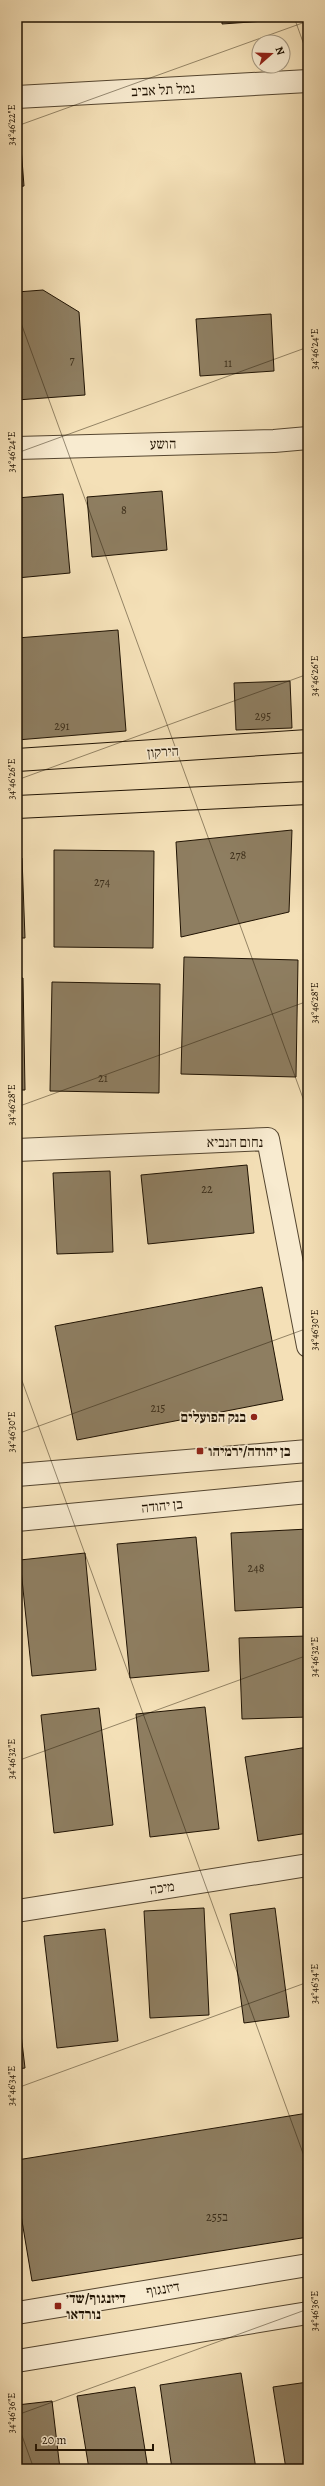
<svg xmlns="http://www.w3.org/2000/svg" width="325" height="2486" font-family="Alegreya,'Frank Ruhl Libre',serif">
<style>
.building{fill:#8e7e61;stroke:#201303}
.lines{fill:none;stroke-linecap:round;stroke-linejoin:round}
.minor-casing{stroke:#554630;stroke-width:24}
.major-casing{stroke:#201303;stroke-width:24}
.minor{stroke:#f8ebd0;stroke-width:22}
.major{stroke:#f4e0b7;stroke-width:22}
.ticks{fill:none;stroke:#201303;stroke-width:1;stroke-opacity:0.45}
.poi-dot{fill:#8f2418;stroke:#f8ebd0;stroke-width:1.5}
.labels{text-anchor:middle;dominant-baseline:central;stroke-width:3.5;stroke-linejoin:round;paint-order:stroke}
.number-label{font-size:12px;fill:#3c2e1a}
.street-label{font-size:14px;fill:#201303;stroke:#f8ebd0}
.poi-label{font-size:14px;font-weight:bold;fill:#201303;stroke:#f8ebd0;text-anchor:start}
.neatline{fill:none;stroke:#201303;stroke-width:1.5}
.ticks-label{font-size:10px;text-anchor:middle;fill:#201303}
</style>
<rect width="100%" height="100%" fill="#f4e0b7"/>
<filter id="stains"><feTurbulence type="fractalNoise" baseFrequency=".005" numOctaves="4"/><feColorMatrix values="0 0 0 0 .2 0 0 0 0 .09 0 0 0 0 .02 0 0 0 .5 -.17"/></filter>
<radialGradient id="worn" r=".72"><stop offset=".6" stop-color="#630" stop-opacity="0"/><stop offset="1" stop-color="#630" stop-opacity=".3"/></radialGradient>
<g class="building">
<path d="M222,17h86v1l-86,6z"/>
<path d="M20,134l4,52 -7,1v-52z"/>
<path d="M43,290l36,22 6,83 -68,5v-108z"/>
<path d="M271,314l3,57 -74,5 -4,-57z"/>
<path d="M162,491l5,59 -75,7 -5,-60z"/>
<path d="M63,494l7,79 -53,5v-80z"/>
<path d="M118,630l8,101 -109,9v-102z"/>
<path d="M290,681l2,47 -56,2 -2,-47z"/>
<path d="M292,830l-3,82 -108,25 -5,-95z"/>
<path d="M54,850l100,1 -1,97 -99,-1z"/>
<path d="M17,858h5l3,80h-8z"/>
<path d="M184,957l114,3 -2,117 -115,-3z"/>
<path d="M17,978h6l2,112h-8z"/>
<path d="M52,982l108,2 -1,109 -109,-2z"/>
<path d="M247,1165l7,68 -106,11 -7,-69z"/>
<path d="M110,1171l3,81 -56,2 -4,-81z"/>
<path d="M262,1287l21,113 -206,40 -22,-114z"/>
<path d="M308,1529v78l-73,4 -4,-78z"/>
<path d="M196,1537l13,134 -79,7 -13,-134z"/>
<path d="M85,1553l11,117 -64,6 -12,-116z"/>
<path d="M308,1636v81l-66,2 -3,-81z"/>
<path d="M205,1707l14,122 -69,8 -14,-123z"/>
<path d="M99,1708l14,117 -59,8 -13,-118z"/>
<path d="M308,1747v86l-50,8 -13,-84z"/>
<path d="M204,1908l5,107 -59,3 -6,-107z"/>
<path d="M275,1908l14,109 -45,6 -14,-109z"/>
<path d="M105,1929l13,112 -61,7 -13,-112z"/>
<path d="M17,2000l8,68 -8,1z"/>
<path d="M308,2113v124l-276,44 -15,-90v-31z"/>
<path d="M241,2373l15,96h-84l-12,-84z"/>
<path d="M308,2382v87h-22l-13,-82z"/>
<path d="M135,2387l13,82h-59l-12,-73z"/>
<path d="M52,2401l8,68h-43v-64z"/>
</g>
<g class="lines">
<defs>
<g id="minor">
<path d="M17,97l291,-16"/>
<path d="M17,448l257,-7 34,-3"/>
<path d="M17,1150l251,-11 40,207"/>
<path d="M17,1475l291,-24"/>
<path d="M17,1520l291,-28"/>
<path d="M17,1911l291,-46"/>
<path d="M17,2313l291,-48"/>
<path d="M17,2361l291,-48"/>
</g>
<g id="major">
<path d="M17,760l291,-19"/>
<path d="M17,807l291,-14"/>
</g>
</defs>
<use href="#minor" class="minor-casing"/>
<use href="#major" class="major-casing"/>
<use href="#minor" class="minor"/>
<use href="#major" class="major"/>
</g>
<path class="ticks" d="M294,17l14,39M17,126l291,-105M17,312l291,800M17,453l291,-106M17,780l291,-106M17,1107l291,-106M17,1367l291,800M17,1434l291,-106M17,1761l291,-106M17,2088l291,-106M17,2415l291,-106M17,2422l17,47"/>
<g class="poi-dot">
<circle cx="254" cy="1417" r="4"/>
<rect x="196" y="1447" width="8" height="8" rx="2"/>
<rect x="54" y="2302" width="8" height="8" rx="2"/>
</g>
<g class="labels">
<g class="number-label">
<text x="72" y="360">7</text>
<text x="228" y="363">11</text>
<text x="124" y="510">8</text>
<text x="263" y="716">295</text>
<text x="62" y="726">291</text>
<text x="238" y="855">278</text>
<text x="102" y="882">274</text>
<text x="103" y="1078">21</text>
<text x="207" y="1189">22</text>
<text x="158" y="1408">215</text>
<text x="256" y="1568">248</text>
<text x="217" y="2217">255ב</text>
</g>
<g class="street-label">
<text transform="translate(163 90) rotate(-3)">נמל תל אביב</text>
<text transform="translate(163 444) rotate(-1)">הושע</text>
<text transform="translate(163 752) rotate(-4)">הירקון</text>
<text x="235" y="1142">נחום הנביא</text>
<text transform="translate(162 1506) rotate(-6)">בן יהודה</text>
<text transform="translate(162 1888) rotate(-9)">מיכה</text>
<text transform="translate(163 2289) rotate(-9)">דיזנגוף</text>
</g>
<g class="poi-label">
<text x="246" y="1417" text-anchor="end">בנק הפועלים</text>
<text x="208" y="1451">בן יהודה/ירמיהו</text>
<text x="66" y="2298">דיזנגוף/שד׳<tspan x="66" dy="16">נורדאו</tspan></text>
</g>
</g>
<rect width="325" height="2486" fill="none" stroke="#f4e0b7" stroke-width="44"/>
<g transform="translate(271 54) rotate(70)"><circle r="19" fill="#f8ebd0" stroke="#a2957e"/>
<path d="M0-3L7 15L0 10L-7 15Z" fill="#8f2418"/>
<text y="-6" font-size="11" font-weight="bold" text-anchor="middle" fill="#201303">N</text>
</g>
<path d="M36 2444v6h117v-6" fill="none" stroke="#201303" stroke-width="2"/>
<text x="42" y="2444" font-size="12" fill="#201303" stroke="#f8ebd0" stroke-width="3" paint-order="stroke">20 m</text>
<rect x="22" y="22" width="281" height="2442" class="neatline"/>
<g class="ticks-label">
<text transform="translate(11 125) rotate(-90)" y="4">34°46'22"E</text>
<text transform="translate(314 349) rotate(-90)" y="4">34°46'24"E</text>
<text transform="translate(11 452) rotate(-90)" y="4">34°46'24"E</text>
<text transform="translate(314 676) rotate(-90)" y="4">34°46'26"E</text>
<text transform="translate(11 779) rotate(-90)" y="4">34°46'26"E</text>
<text transform="translate(314 1003) rotate(-90)" y="4">34°46'28"E</text>
<text transform="translate(11 1105) rotate(-90)" y="4">34°46'28"E</text>
<text transform="translate(314 1330) rotate(-90)" y="4">34°46'30"E</text>
<text transform="translate(11 1432) rotate(-90)" y="4">34°46'30"E</text>
<text transform="translate(314 1657) rotate(-90)" y="4">34°46'32"E</text>
<text transform="translate(11 1759) rotate(-90)" y="4">34°46'32"E</text>
<text transform="translate(314 1984) rotate(-90)" y="4">34°46'34"E</text>
<text transform="translate(11 2086) rotate(-90)" y="4">34°46'34"E</text>
<text transform="translate(314 2311) rotate(-90)" y="4">34°46'36"E</text>
<text transform="translate(11 2413) rotate(-90)" y="4">34°46'36"E</text>
</g>
<rect width="100%" height="100%" filter="url(#stains)"/>
<rect width="100%" height="100%" fill="url(#worn)"/>
</svg>
